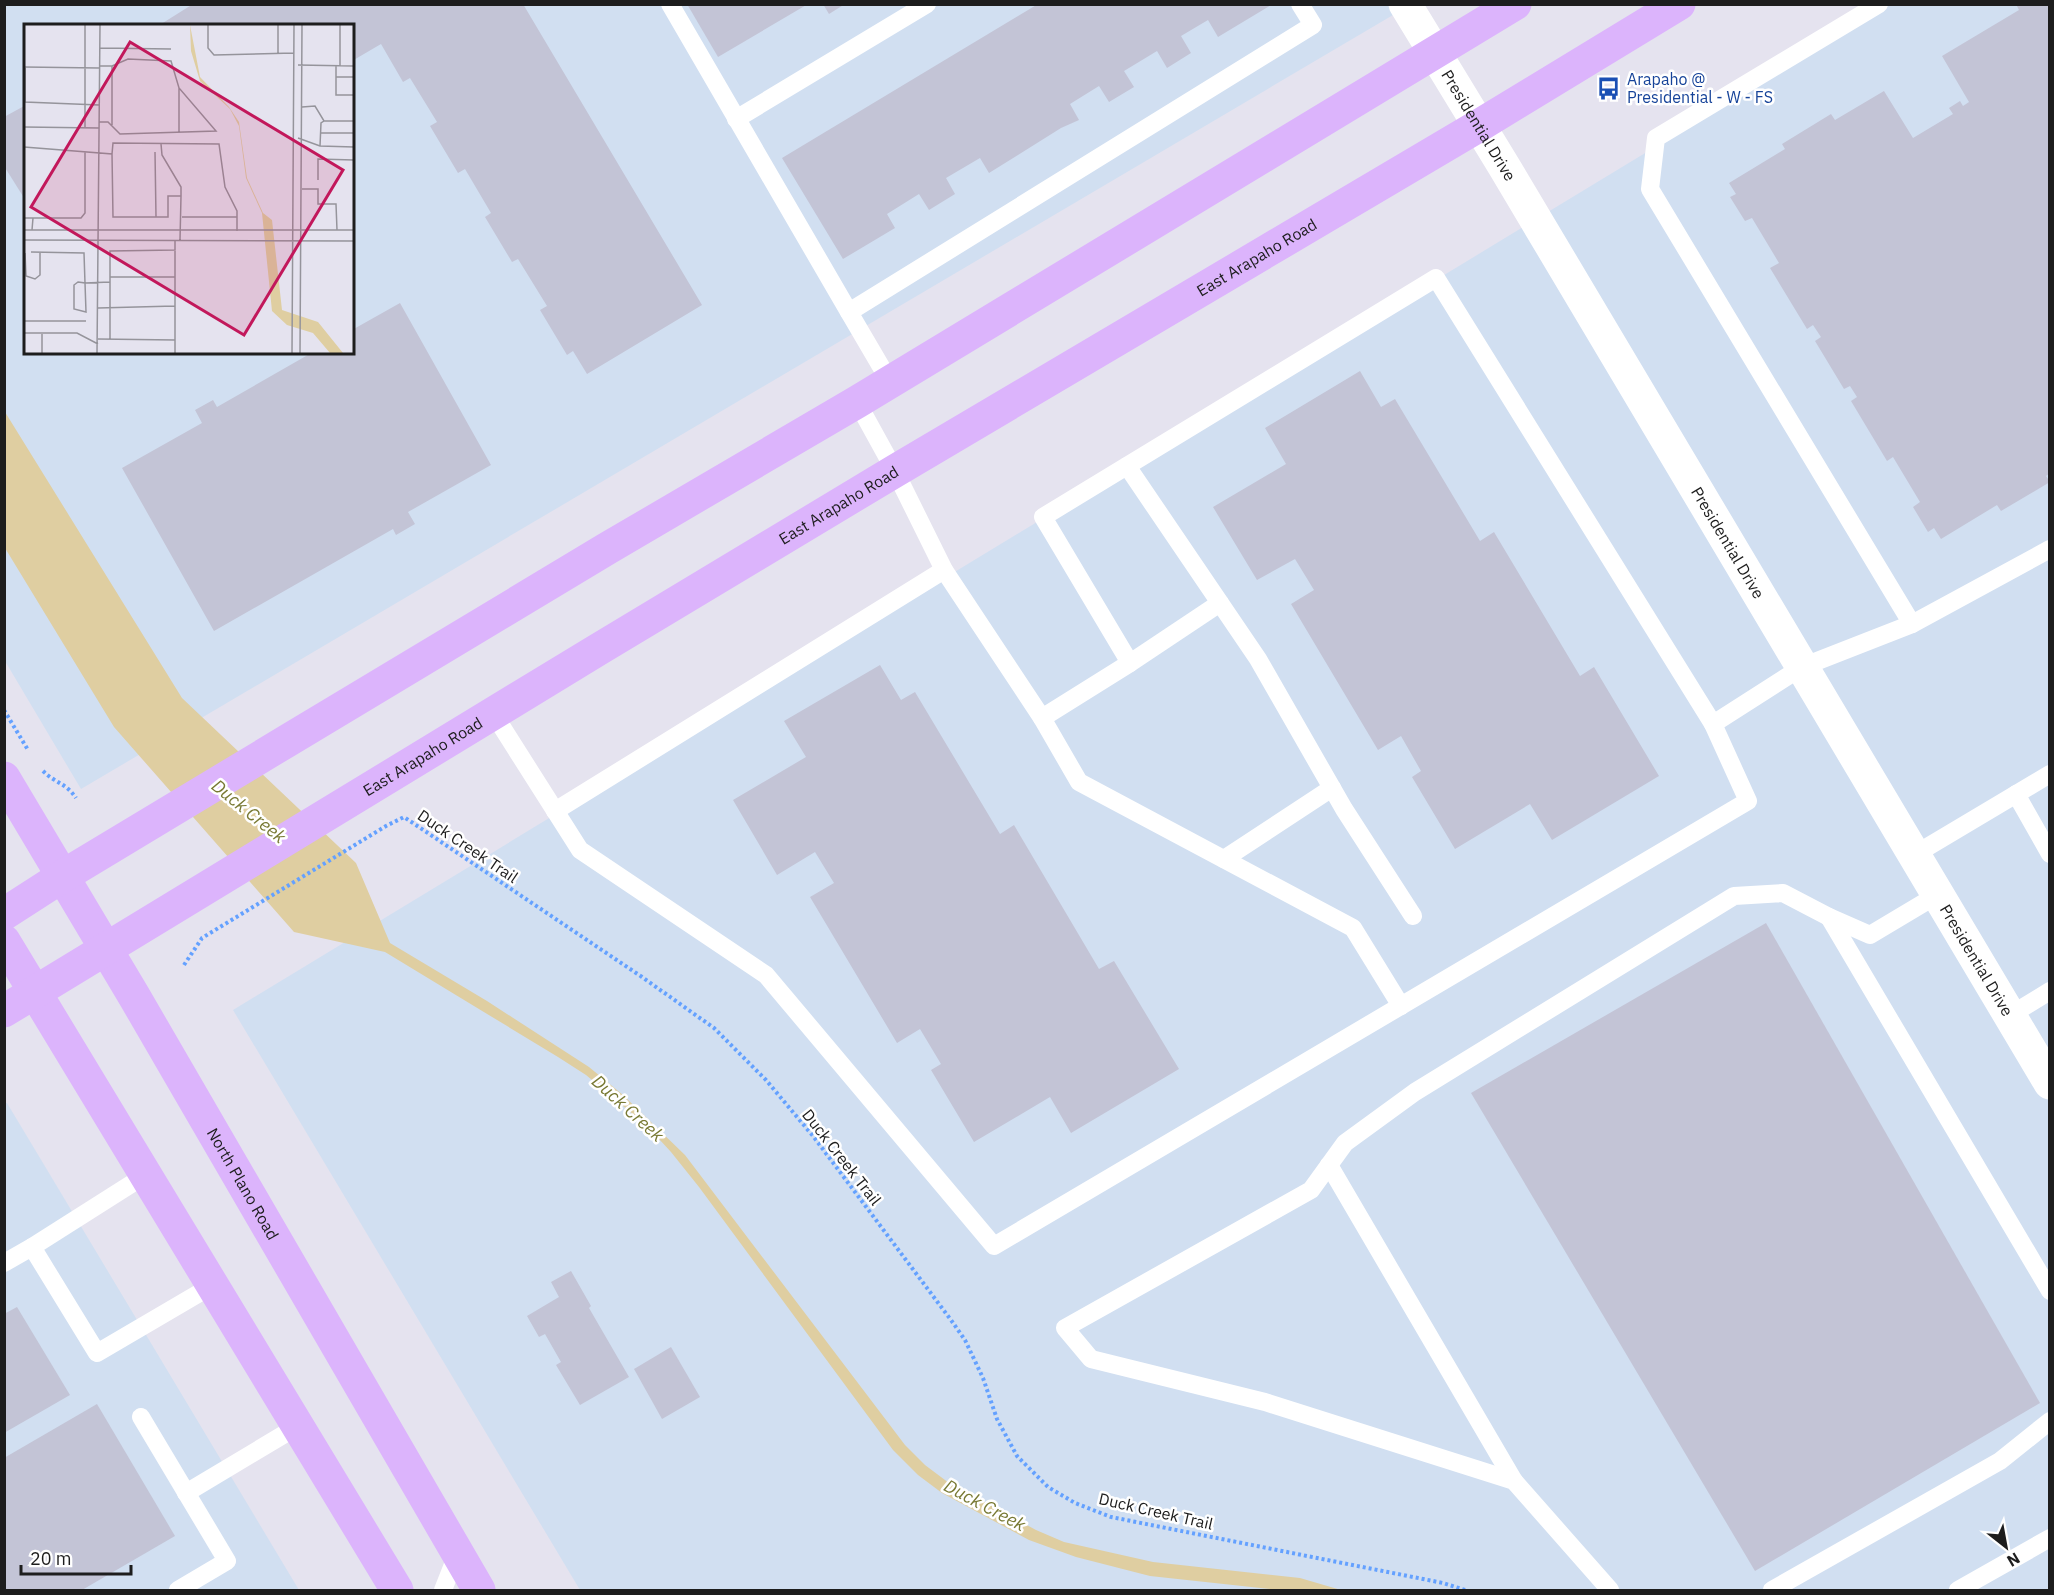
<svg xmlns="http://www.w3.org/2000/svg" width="2054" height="1595" font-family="'IBM Plex Sans',sans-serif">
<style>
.commercial{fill:#d1dff1;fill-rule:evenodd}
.water{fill:#dfcea1}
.building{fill:#c3c4d6}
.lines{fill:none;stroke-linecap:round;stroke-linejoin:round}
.path{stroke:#64a1ff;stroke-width:4;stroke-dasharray:3 3;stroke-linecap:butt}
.service{stroke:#fff;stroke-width:18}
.minor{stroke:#fff;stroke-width:33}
.secondary{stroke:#dcb4fc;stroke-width:33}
.labels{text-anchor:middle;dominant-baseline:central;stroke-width:5;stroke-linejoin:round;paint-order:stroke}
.transit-label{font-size:16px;fill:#164399;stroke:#fff;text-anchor:start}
.street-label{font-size:16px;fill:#1d1d1d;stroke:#fff}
.water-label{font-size:18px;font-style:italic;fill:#787933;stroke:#fff}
.inset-road{fill:none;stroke:#95949b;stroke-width:1.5}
.view{fill:#c2185b;fill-opacity:0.15;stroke:#c2185b;stroke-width:3}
.inset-edge{fill:none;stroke:#1d1d1d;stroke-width:3}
</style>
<rect width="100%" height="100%" fill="#e5e3ef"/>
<g class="commercial">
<path d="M4,5h1406l-1329,784 -76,-128zM26,26h326v326h-326z"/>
<path d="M1889,5h160v1585h-1469l-347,-580z"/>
<path d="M5,1103h2l292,487h-294z"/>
</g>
<path class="water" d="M5,412l177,286 174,165 34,80 97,58 102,66 34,28 62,60 220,290 20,20 24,18 87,47 28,12 89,20 147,16 41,12h-63l-128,-14 -74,-19 -47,-17 -87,-47 -24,-18 -25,-25 -194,-263 -28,-35 -24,-26 -61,-51 -28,-18 -173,-105 -91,-20 -180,-205 -109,-179z"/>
<g class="building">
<path d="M193,4h330l179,301 -115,69 -14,-23 -6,4 -27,-45 7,-4 -29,-47 -6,3 -27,-45 6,-4 -26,-44 -7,4 -28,-47 7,-4 -27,-44 -7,4 -22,-38 -29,17v-35h-194z"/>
<path d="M687,4h121l-90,53z"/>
<path d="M823,4h22l-16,10z"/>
<path d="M1038,4h235l-55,33 -10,-17 -27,16 10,17 -24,15 -10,-17 -33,20 10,16 -25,15 -10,-16 -29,18 9,16 -18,8 -72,45 -9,-15 -34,20 9,16 -26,16 -10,-16 -32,20 8,14 -52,31 -61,-101z"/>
<path d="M2016,4h34v469l-4,3 4,6 -49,29 -4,-6 -56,34 -7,-11 -6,4 -15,-25 7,-5 -27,-45 -6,4 -36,-60 6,-4 -7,-11 -6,3 -29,-48 6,-4 -8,-12 -6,4 -37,-61 9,-5 -27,-45 -7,3 -15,-24 6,-3 -7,-11 56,-34 -3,-5 49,-30 4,6 49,-29 29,47 40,-24 -4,-6 11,-7 3,5 6,-4 -27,-46 77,-46z"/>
<path d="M26,105v96l-22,-35v-49z"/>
<path d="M400,303l91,162 -83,47 7,12 -19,11 -3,-6 -179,102 -92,-163 80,-45 -7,-13 18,-10 4,7 96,-55h39v-22z"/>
<path d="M1360,371l21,36 14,-8 85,142 14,-9 86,144 14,-9 65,109 -107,64 -22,-36 -75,45 -43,-72 9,-6 -20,-35 -23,14 -87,-146 23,-14 -19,-31 -38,21 -44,-73 73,-43 -21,-36z"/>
<path d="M880,665l21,35 14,-8 85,142 14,-9 85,144 15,-8 65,108 -108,64 -21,-36 -76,45 -43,-72 10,-6 -21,-35 -23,14 -87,-146 24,-14 -19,-31 -38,23 -44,-75 73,-43 -22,-36z"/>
<path d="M1766,923l274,480 -285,168 -284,-478z"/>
<path d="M571,1271l20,35 -2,2 40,69 -49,28 -24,-40 5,-3 -16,-28 -6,3 -12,-21 32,-19 -8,-15z"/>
<path d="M17,1307l53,88 -66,38v-119z"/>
<path d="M671,1347l29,50 -38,22 -28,-50z"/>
<path d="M97,1404l78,132 -93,54h-78v-132z"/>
</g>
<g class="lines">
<g class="path">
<path d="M4,710l24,40"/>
<path d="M43,771c12,12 23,12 33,27"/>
<path d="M184,965l18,-27 184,-112 18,-9 238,160 72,51 52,52 47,56 138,184 14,20 18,38 14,41 20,37 31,31 27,16 36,14 332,66 22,7"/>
</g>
<g class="service">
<path d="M670,4l179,308"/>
<path d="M1879,4l-223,134 -6,51 262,435"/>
<path d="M736,119l191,-115"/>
<path d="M890,382l-41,-70 464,-287 -13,-21"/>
<path d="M857,402l38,69 49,99 98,148 88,-55 -87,-146 393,-239 277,446 89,-57 110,-43 138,-75"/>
<path d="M1127,466l131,193 86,150 69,107"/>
<path d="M1130,663l90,-60"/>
<path d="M493,713l87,137 186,125 228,271 754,-445 -35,-77"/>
<path d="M1042,718l37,64 274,146 48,78"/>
<path d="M2016,794l34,60"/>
<path d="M555,811l389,-241"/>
<path d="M1914,855l136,-81"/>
<path d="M1224,859l108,-71"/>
<path d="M1829,917l221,374"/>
<path d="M2009,1016l41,-25"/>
<path d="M1329,1165l185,316"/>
<path d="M32,1247l115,-73"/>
<path d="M4,1263l28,-16 65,106 116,-68"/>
<path d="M141,1417l86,144 -49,29"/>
<path d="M186,1493l112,-67"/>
<path d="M443,1590l15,-38"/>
<path d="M1610,1590l-96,-109 -249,-79 -174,-43 -26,-31 246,-138 34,-47 70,-51 319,-196 49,-3 46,24 41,18 67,-40"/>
<path d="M1772,1590l228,-129 50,-40"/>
<path d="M1958,1590l92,-52"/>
</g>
<path class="minor" id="s1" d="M1405,4l100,164 545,915"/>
<g class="secondary">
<path id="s2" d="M4,778l130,218 345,594"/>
<path d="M4,914l59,-38 224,-135 321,-193 249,-146 658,-398"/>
<path d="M4,941l393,649"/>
<path id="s3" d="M4,1011l595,-362 296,-178 585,-346 199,-121"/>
</g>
</g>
<defs>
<symbol id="bus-bare" viewBox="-9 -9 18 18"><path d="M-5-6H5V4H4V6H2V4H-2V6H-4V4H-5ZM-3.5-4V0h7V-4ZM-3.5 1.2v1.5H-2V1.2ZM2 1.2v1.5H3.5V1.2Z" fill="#1a4fb4" stroke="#fff" stroke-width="2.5" paint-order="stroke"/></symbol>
</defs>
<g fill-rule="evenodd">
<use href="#bus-bare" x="1592" y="72" width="33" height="33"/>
</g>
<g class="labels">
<g class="transit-label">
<text x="1627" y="79">Arapaho @<tspan x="1627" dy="18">Presidential - W - FS</tspan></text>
</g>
<g class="street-label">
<text stroke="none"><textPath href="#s1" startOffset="142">Presidential Drive</textPath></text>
<text stroke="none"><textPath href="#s3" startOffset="1462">East Arapaho Road</textPath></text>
<text stroke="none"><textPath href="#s3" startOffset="976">East Arapaho Road</textPath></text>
<text stroke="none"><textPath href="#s1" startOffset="628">Presidential Drive</textPath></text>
<text stroke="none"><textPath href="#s3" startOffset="490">East Arapaho Road</textPath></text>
<text transform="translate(468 846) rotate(34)">Duck Creek Trail</text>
<text stroke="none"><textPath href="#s1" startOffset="1114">Presidential Drive</textPath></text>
<text transform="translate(842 1157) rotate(52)">Duck Creek Trail</text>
<text stroke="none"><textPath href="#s2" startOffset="471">North Plano Road</textPath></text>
<text transform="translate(1156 1511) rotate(13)">Duck Creek Trail</text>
</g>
<g class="water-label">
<text transform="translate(249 811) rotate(39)">Duck Creek</text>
<text transform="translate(628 1108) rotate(42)">Duck Creek</text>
<text transform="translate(985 1505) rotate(28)">Duck Creek</text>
</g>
</g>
<g transform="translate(24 24)">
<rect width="330" height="330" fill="#e5e3ef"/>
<path d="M166,1l10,52 29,30 10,15 8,56 16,35 9,7 10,90 36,12 25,31h-13l-17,-20 -26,-8 -15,-14 -10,-98 -16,-35 -7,-52 -9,-17 -30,-28 -9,-30z" fill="#dfcea1"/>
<path class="inset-road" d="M184,1v23l6,7 80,-2M254,1v28M76,24l71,1M274,41l56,1M312,42v11h18M316,42v-41M0,43l75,1M1,43v35l74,3M312,53v18h18M278,83l13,-1 9,15h30M75,98h9l12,12 96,-3 -37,-43 -8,-27 -43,-2 -16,7h-13M88,101v-59M0,103l75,1M61,103v-102M155,108v-44M296,109h34M274,114l22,8 34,1M137,120l1,11 19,32v9M296,122l1,-23 3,-2M0,123l88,7 1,63h55v-21h13l-1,44M131,128l1,65M88,130l1,-11 106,1 6,43 12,24v20M294,156v-21l36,1M278,165h16v15h18l1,26M158,193h55M0,194h9l-1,12M9,194h48l4,-5v-61M0,206h330M0,216l330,1M7,228l53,1 1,30 25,-1v-31l65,-1v-10M1,229l1,23 9,3 5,-4v-23M86,253h65M54,258l7,1 1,29 -12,-3v-24zM74,284l77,-2M0,297h62M0,309h53l21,11M18,310v19M74,315l77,1v13M86,315v-57M151,316v-90M73,329l3,-328M268,329l2,-328M276,329l2,-328"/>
<path class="view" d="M106,18l213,128 -99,165 -213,-128z"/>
<rect width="330" height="330" class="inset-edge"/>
</g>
<rect width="2054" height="1595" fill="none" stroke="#1d1d1d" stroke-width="12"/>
<g transform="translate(2006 1547) rotate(149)" stroke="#ffffff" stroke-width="4.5" paint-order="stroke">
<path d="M0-4.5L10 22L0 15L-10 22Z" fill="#1d1d1d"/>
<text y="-9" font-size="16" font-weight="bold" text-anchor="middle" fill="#1d1d1d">N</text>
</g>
<path d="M21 1565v9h110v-9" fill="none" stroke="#1d1d1d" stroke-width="3"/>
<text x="30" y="1565" font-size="18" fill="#1d1d1d" stroke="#ffffff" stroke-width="4.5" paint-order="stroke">20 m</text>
</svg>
